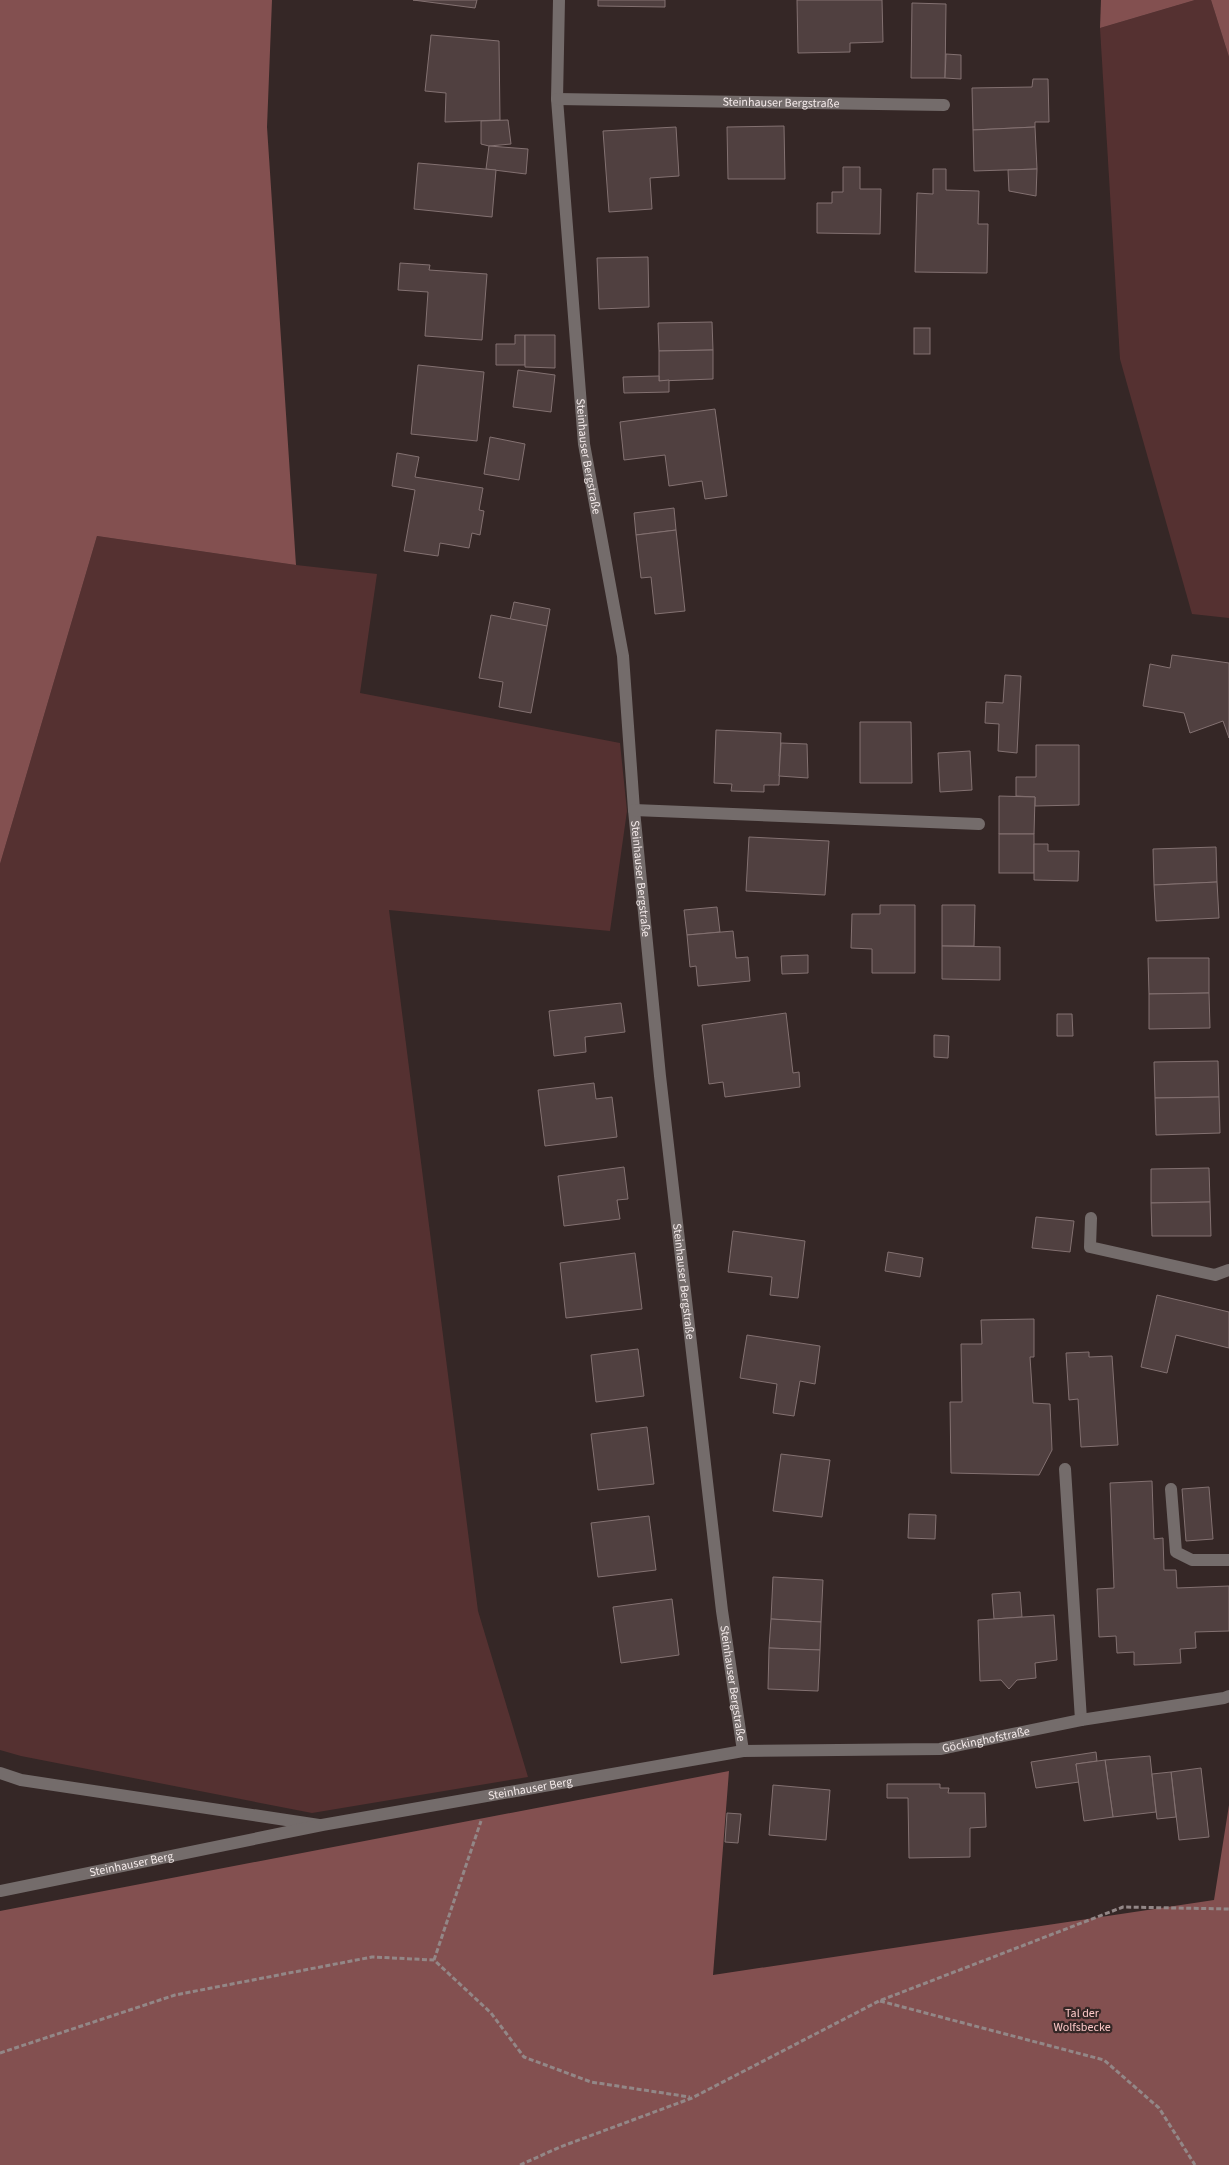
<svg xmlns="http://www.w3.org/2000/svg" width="1229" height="2165" font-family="'Source Sans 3',sans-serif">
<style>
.green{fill:#553131}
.forest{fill:#835050}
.building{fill:#504040;stroke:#837171}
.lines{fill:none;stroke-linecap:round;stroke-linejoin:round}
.path{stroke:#938787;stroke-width:3;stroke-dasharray:5 2.5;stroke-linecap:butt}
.service{stroke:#746c6b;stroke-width:12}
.minor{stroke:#746c6b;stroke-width:12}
.labels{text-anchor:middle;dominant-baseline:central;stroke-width:4.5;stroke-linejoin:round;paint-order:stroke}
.street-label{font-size:12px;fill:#f4eaea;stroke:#352726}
.park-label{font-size:12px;fill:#fdc9c8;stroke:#352726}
</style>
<rect width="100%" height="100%" fill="#352726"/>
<g class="green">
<path d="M1195,0h16l18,57v561l-37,-4 -72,-255 -20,-331z"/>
<path d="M97,536l199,29 81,9 -17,119 260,50 7,68 -17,120 -221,-21 89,701 50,166 -216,36 -291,-57 -21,-6v-886z"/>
</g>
<g class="forest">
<path d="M0,0h272l-5,127 29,438 -199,-29 -97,328z"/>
<path d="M1101,0h94l-95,28z"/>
<path d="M1211,0h18v57z"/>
<path d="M729,1771l-16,204 501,-75 15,-95v360h-1229v-254z"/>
</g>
<g class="building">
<path d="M413,0h64l-2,8z"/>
<path d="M598,0h67v7l-67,-1z"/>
<path d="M797,0h85l1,42 -33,1v9l-52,1z"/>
<path d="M912,3l34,1 -1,74h-34z"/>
<path d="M431,35l68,6 1,79 -55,2 1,-29 -21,-2z"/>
<path d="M946,54l15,1v24l-16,-1z"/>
<path d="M1033,79h15l1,43h-14v5l-62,3 -1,-42 60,-1z"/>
<path d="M508,120l3,24 -22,2 -8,-2v-23z"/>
<path d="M784,126l1,53h-57l-1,-52z"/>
<path d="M676,127l3,49 -29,2 2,31 -43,3 -6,-81z"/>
<path d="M1035,127l2,42 -63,2 -1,-41z"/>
<path d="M489,146l39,3 -2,25 -40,-5z"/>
<path d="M418,163l78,7 -4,47 -78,-8z"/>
<path d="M843,167h17v22h21l-1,45 -63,-1v-30h15v-11h11z"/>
<path d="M933,169h13v21l33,1 -1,33h10l-1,49 -72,-1 2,-79 16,1z"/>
<path d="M1037,169l-1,27 -27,-5 -1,-21z"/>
<path d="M648,257l1,50 -50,2 -2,-51z"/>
<path d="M400,263l30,2 -1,5 58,4 -5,66 -57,-4 3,-44 -30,-2z"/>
<path d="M712,322l1,28 -54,1 -1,-28z"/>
<rect x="914" y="328" width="16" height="26"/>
<path d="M515,335h10v30h-29v-21h19z"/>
<path d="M525,335h30v33l-30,-1z"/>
<path d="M713,350v29l-54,2v-30z"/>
<path d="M418,365l66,7 -7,69 -66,-7z"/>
<path d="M518,370l37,5 -4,37 -38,-5z"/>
<path d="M659,376v5l10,-1v12l-45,1 -1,-16z"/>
<path d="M715,409l12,87 -22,3 -3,-18 -33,5 -4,-31 -41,5 -4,-38z"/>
<path d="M490,437l35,7 -6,36 -35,-6z"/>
<path d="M397,453l22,4 -4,20 68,11 -4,22 5,1 -4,24 -8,-2 -3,15 -29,-5 -2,13 -34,-5 11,-61 -23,-4z"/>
<path d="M674,508l2,22 -40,5 -2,-22z"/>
<path d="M676,530l9,81 -30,3 -4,-37 -10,1 -5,-43z"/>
<path d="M514,602l36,7 -3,17 -37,-6z"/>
<path d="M491,615l56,11 -16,87 -32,-6 4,-25 -24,-4z"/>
<path d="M1172,655l57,8v75l-6,-17 -33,12 -6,-20 -41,-7 7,-42 20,4z"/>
<path d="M1005,675l16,1 -4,77 -19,-2 1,-27 -14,-1 1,-21 17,1z"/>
<path d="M860,722h51l1,61h-52z"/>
<path d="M716,730l65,3 -2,52h-15v7l-33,-1 1,-7 -18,-1z"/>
<path d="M781,743l26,1 1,34 -29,-2z"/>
<path d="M1036,745h43v60l-44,1v-9l-19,-1v-19h20z"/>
<path d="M970,751l2,39 -32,2 -2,-39z"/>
<path d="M999,796l36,1 -1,37h-35z"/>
<rect x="999" y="834" width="35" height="39"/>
<path d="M749,837l80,4 -4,54 -79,-4z"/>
<path d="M1034,844h14v7h31l-1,30 -44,-1z"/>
<path d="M1216,847l1,35 -63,3 -1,-36z"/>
<path d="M1217,882l2,36 -63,3 -2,-36z"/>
<path d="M880,905h35v68h-43v-24l-21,-1 1,-34h28z"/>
<path d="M942,905h33l-1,41h-32z"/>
<path d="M717,907l3,25 -33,3 -3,-25z"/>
<path d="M733,931l3,27 12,-1 2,24 -52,5 -2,-20 -6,1 -3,-32z"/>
<path d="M942,946l58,1v33l-58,-1z"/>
<path d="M808,955v18l-26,1 -1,-18z"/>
<path d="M1148,958h61v35l-60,1z"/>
<path d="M1209,993l1,35 -61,1v-35z"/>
<path d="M621,1003l4,29 -40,5 1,15 -32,4 -5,-45z"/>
<path d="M786,1013l7,60 6,-1 1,15 -75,10 -2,-15 -14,2 -7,-59z"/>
<path d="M1057,1014h15l1,22h-16z"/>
<path d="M934,1035l15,1 -1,22 -14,-1z"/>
<path d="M1218,1061l1,36 -64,1 -1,-36z"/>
<path d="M594,1083l2,16 16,-2 5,40 -72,9 -7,-56z"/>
<path d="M1219,1097l1,36 -64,2 -1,-37z"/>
<path d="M624,1167l4,32 -11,1 3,19 -56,7 -6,-50z"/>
<path d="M1209,1168l1,34 -59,1v-34z"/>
<path d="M1210,1202l1,34h-59l-1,-33z"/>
<path d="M1036,1217l38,4 -4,31 -38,-4z"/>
<path d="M733,1231l72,10 -7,57 -28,-3 2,-18 -44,-5z"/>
<path d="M888,1252l35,6 -3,19 -35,-6z"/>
<path d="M635,1253l7,56 -76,9 -6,-55z"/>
<path d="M1157,1295l72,17v36l-53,-13 -9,38 -26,-6z"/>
<path d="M1034,1319v38h-4l3,46 17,1 2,46 -13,25 -88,-2 -1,-71h12l-1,-58h21l-1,-24z"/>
<path d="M747,1335l73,11 -5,38 -15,-3 -6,35 -21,-3 4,-29 -37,-6z"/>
<path d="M638,1349l6,47 -48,6 -5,-47z"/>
<path d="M1089,1352v5l23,-1 6,89 -37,2 -3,-48 -9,1 -3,-47z"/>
<path d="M647,1427l7,57 -56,6 -7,-56z"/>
<path d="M781,1454l49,6 -8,57 -49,-6z"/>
<path d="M1152,1481l2,58 9,-1 1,32h12l1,18 52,-2v45l-34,1 1,16 -16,1 1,14 -47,2v-13l-17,1 -1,-17 -17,1 -2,-48 17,-1 -4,-105z"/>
<path d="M1209,1487l4,52 -27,2 -4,-52z"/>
<path d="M909,1514l27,1 -1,24 -27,-1z"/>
<path d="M649,1516l7,54 -58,7 -7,-54z"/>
<path d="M773,1577l50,3 -2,42 -50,-3z"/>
<path d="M1020,1592l2,25 -28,2 -2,-25z"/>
<path d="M672,1599l7,56 -58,8 -8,-56z"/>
<path d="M1054,1615l3,45 -22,3 1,15 -19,2 -8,9 -8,-9 -21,1 -2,-61z"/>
<path d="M771,1619l50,3 -1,28 -51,-2z"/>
<path d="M769,1648l51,2 -2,41 -50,-2z"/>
<path d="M1096,1752l1,9 -21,3 3,18 -43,6 -5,-26z"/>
<path d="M1150,1756l6,56 -43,5 -8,-57z"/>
<path d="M1105,1760l8,57 -29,4 -8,-57z"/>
<path d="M1201,1768l8,69 -30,3 -8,-68z"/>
<path d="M1171,1772l5,45 -19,2 -5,-45z"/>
<path d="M887,1784h53v4h9l-1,5h37l1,34 -16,1v29l-61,1 -1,-60h-21z"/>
<path d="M773,1785l57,5 -4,50 -57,-5z"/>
<path d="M727,1813l14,1 -3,29 -13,-1z"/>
</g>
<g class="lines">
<g class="path">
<path d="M434,1960l47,-139"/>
<path d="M880,2001l224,59 55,48 36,57"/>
<path d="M0,2053l175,-58 197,-38 62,3 57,53 33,44 67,25 99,15"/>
<path d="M520,2165l40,-18 132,-49 187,-97 244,-94 106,2"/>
</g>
<g class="service">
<path d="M1091,1218l-1,29 125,28 14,-5"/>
<path d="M1065,1469l16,251"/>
<path d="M1171,1489l5,63 16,8h37"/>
<path d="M0,1773l21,7 298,45"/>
</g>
<g class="minor">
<path id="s1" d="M559,0l-2,99 27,345 39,212 11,154 26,266 62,535 21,140"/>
<path id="s2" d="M557,99l387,6"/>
<path d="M634,810l345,14"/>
<path id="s3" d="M0,1891l322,-66 421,-74 197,-2 141,-29 143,-22 5,-2"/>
</g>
</g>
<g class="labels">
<g class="street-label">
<text stroke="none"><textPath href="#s2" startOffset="224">Steinhauser Bergstraße</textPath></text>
<text stroke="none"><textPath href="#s1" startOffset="458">Steinhauser Bergstraße</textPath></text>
<text stroke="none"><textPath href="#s1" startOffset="884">Steinhauser Bergstraße</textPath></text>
<text stroke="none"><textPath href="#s1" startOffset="1289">Steinhauser Bergstraße</textPath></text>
<text stroke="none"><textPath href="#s1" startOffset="1694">Steinhauser Bergstraße</textPath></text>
<text stroke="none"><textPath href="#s3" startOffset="1000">Göckinghofstraße</textPath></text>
<text stroke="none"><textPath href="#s3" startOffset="540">Steinhauser Berg</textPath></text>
<text stroke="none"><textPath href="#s3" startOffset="134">Steinhauser Berg</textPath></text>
</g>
<g class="park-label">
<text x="1082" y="2013">Tal der<tspan x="1082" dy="14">Wolfsbecke</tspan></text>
</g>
</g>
</svg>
